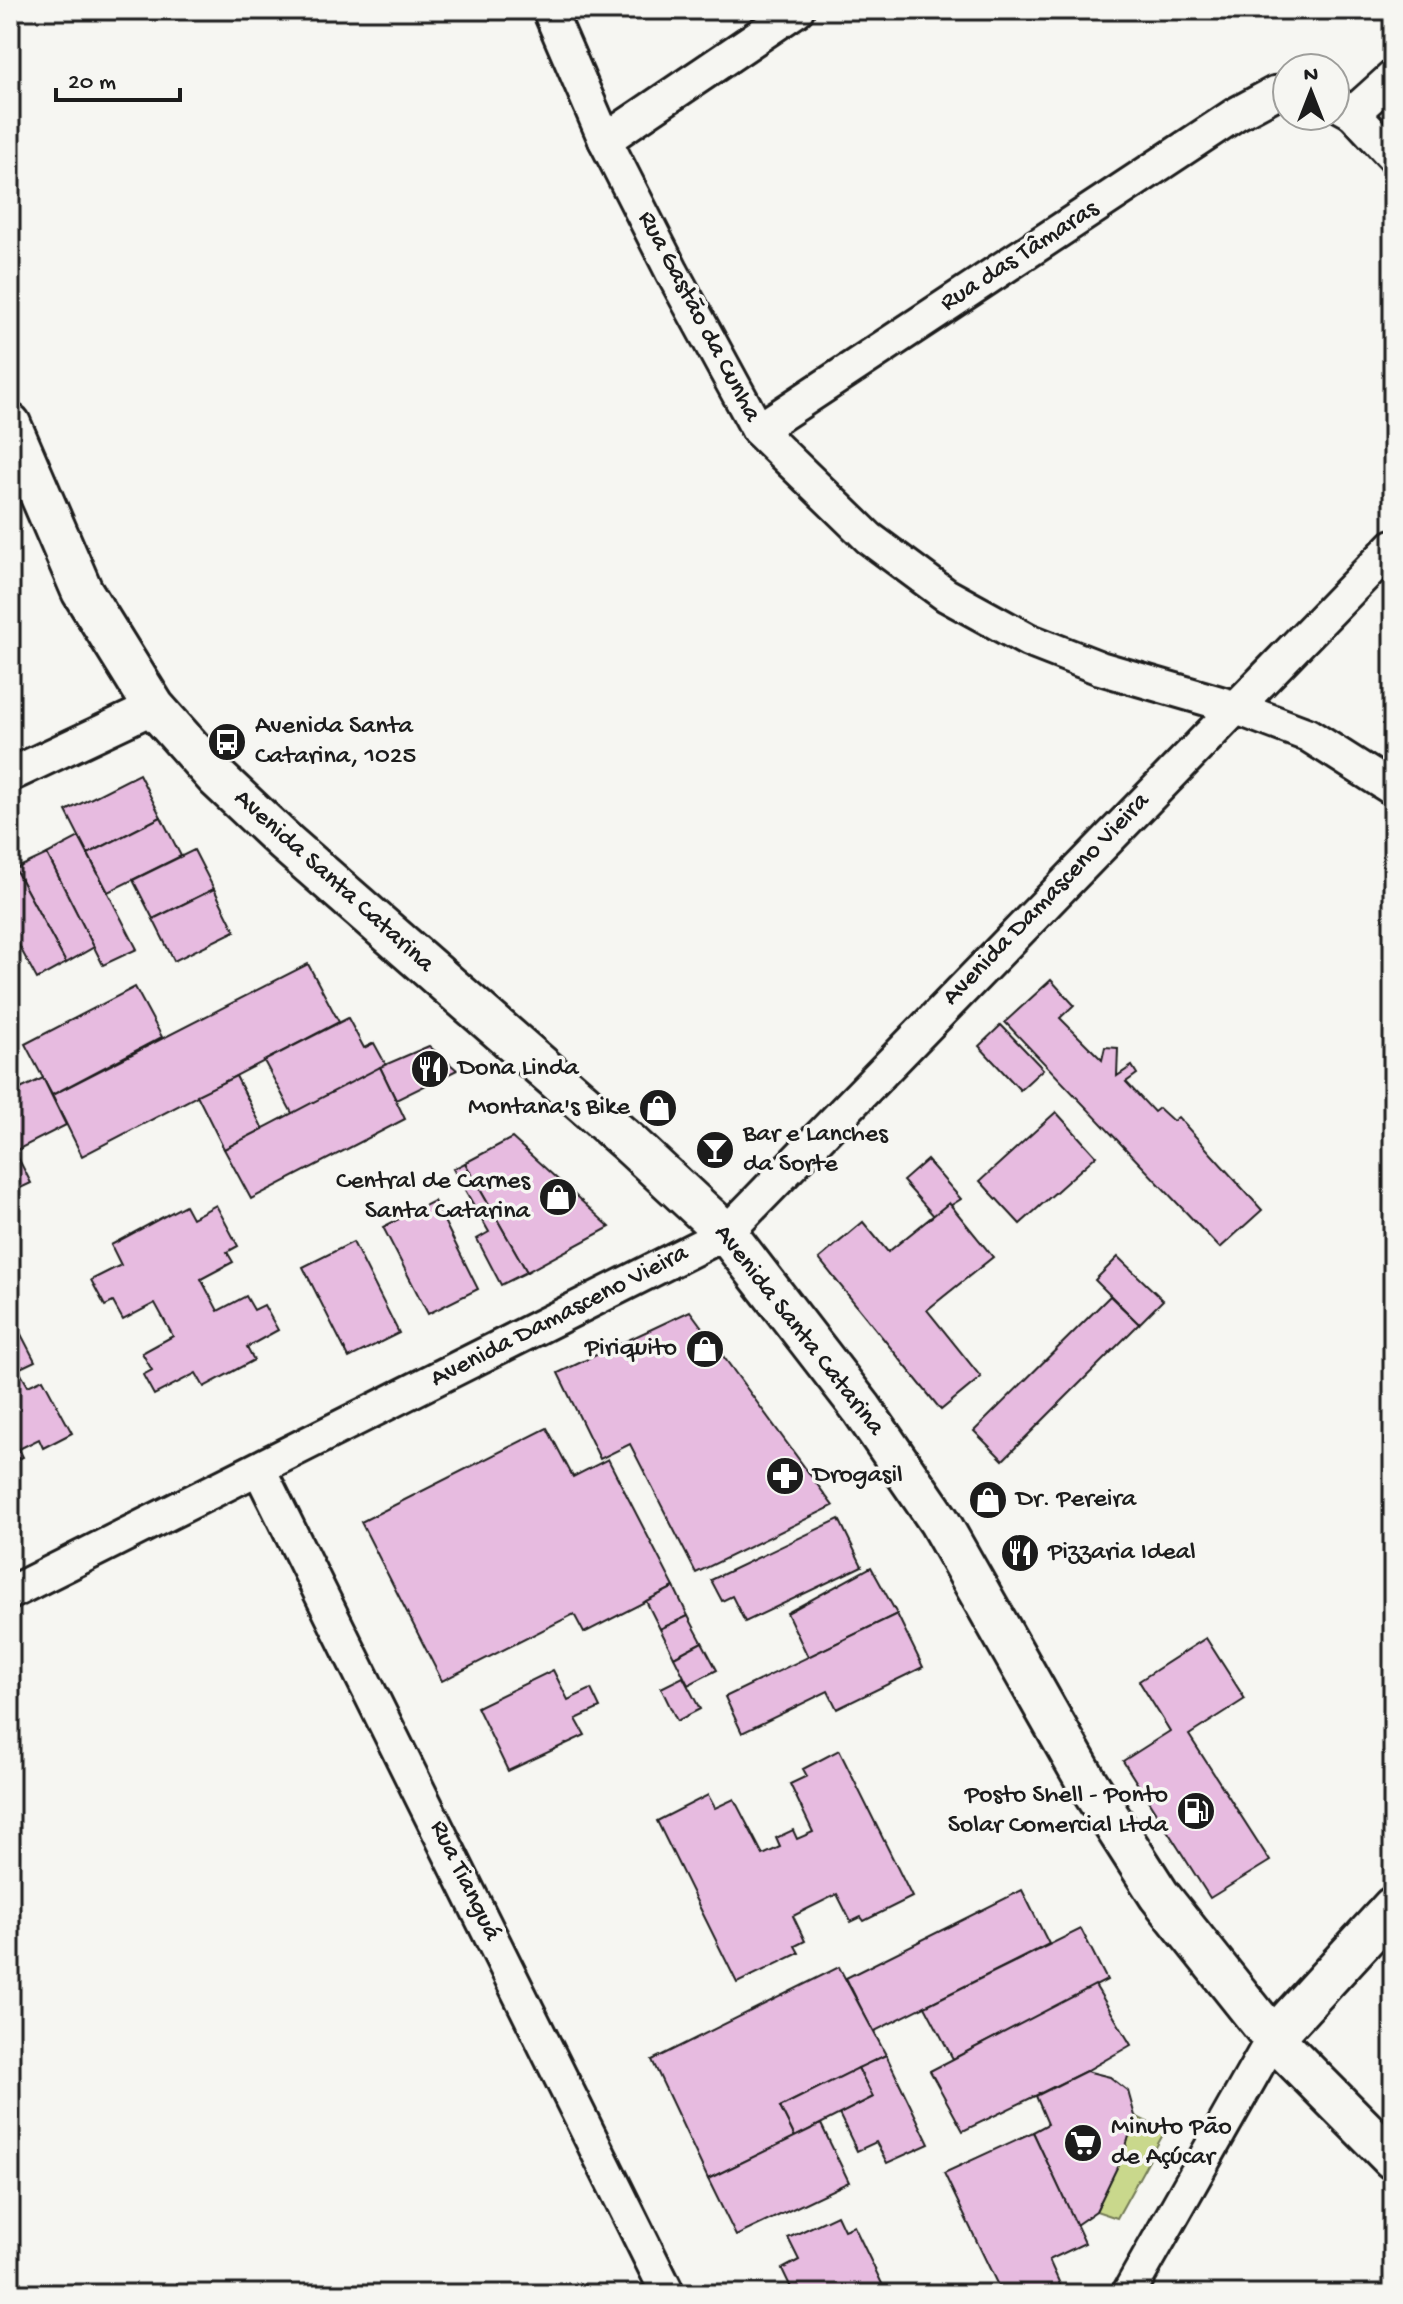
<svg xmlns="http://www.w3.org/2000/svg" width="1403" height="2304" font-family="'Gochi Hand',sans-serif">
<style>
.green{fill:#c9d88c;stroke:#727a54;stroke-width:2}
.building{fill:#e7bbe0;stroke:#1c1c1c;stroke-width:2}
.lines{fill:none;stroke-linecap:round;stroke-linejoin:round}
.minor-casing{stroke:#1c1c1c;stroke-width:38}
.tertiary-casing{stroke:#1c1c1c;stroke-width:46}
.minor{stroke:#f6f6f2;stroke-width:32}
.tertiary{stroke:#f6f6f2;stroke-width:40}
.labels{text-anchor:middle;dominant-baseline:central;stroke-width:7;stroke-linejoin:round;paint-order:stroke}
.street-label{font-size:26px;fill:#1c1c1c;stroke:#f6f6f2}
.poi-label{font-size:26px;fill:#1c1c1c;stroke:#f6f6f2;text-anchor:start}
</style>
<rect width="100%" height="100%" fill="#f6f6f2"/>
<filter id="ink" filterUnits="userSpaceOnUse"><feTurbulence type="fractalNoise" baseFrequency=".0125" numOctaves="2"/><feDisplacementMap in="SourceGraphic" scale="16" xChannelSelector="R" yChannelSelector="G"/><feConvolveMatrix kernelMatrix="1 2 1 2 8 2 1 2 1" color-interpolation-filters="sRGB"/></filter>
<g filter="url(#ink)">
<path class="green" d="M1135,2116l30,15 -48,87 -21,-7 28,-58z"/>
<g class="building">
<path d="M139,774l22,43 -73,37 -22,-43z"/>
<path d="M161,817l20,39 -73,36 -20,-38z"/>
<path d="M79,837l58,112 -34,16 -56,-111z"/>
<path d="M194,850l20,39 -61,30 -20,-39z"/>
<path d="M47,854l47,93 -28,16 -51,-94z"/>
<path d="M15,869l51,94 -29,16 -27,-50v-57z"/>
<path d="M214,889l21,42 -61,30 -21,-42z"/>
<path d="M308,964l31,58 -257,134 -30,-61z"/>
<path d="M1051,980l23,25 -14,13 42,42 3,-13 13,1 -1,28 15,-10 5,8 -11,8 28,30 5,-4 14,13 5,-4 84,93 -42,38 -215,-226z"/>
<path d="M135,987l27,50 -110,58 -27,-51z"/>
<path d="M348,1018l16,30 10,-5 12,22 -93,50 -29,-54z"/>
<path d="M1001,1025l42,44 -23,21 -41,-44z"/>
<path d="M429,1046l28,24 -61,30 -16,-33z"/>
<path d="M380,1067l25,52 -154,80 -27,-50z"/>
<path d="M236,1076l27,53 -39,20 -27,-54z"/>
<path d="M43,1078l23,47 -51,26 -5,-9v-48z"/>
<path d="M1056,1112l40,44 -76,68 -40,-43z"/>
<path d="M512,1138l98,89 -83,45 -62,-109z"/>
<path d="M10,1142l21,41 -21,10z"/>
<path d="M927,1160l34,39 -27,17 -31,-35z"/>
<path d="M465,1163l62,109 -26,13 -24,-46 12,-7 -36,-63z"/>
<path d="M434,1201l44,88 -50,25 -45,-87z"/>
<path d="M949,1203l44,54 -66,53 54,67 -40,33 -122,-151 44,-37 25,30z"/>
<path d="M185,1205l7,13 24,-13 22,41 -11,6 6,10 -32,17 17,32 28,-15 8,14 10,-5 14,25 -31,17 7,13 -50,27 -8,-14 -42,22 -11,-20 9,-5 -10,-17 31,-17 -18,-33 -32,17 -10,-18 -8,4 -14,-26 30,-15 -10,-20z"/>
<path d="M353,1242l46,91 -50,25 -46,-91z"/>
<path d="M1118,1257l45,43 -24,24 -44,-44z"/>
<path d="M1110,1296l29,28 -136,136 -29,-29z"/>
<path d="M690,1311l143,195 -137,67 -66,-129 -30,15 -42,-86z"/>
<path d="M10,1313l25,48 -17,8 10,17 15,-7 29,54 -29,15 -4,-9 -20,10 4,8 -13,6z"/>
<path d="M547,1428l26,49 35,-18 66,128 -90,46 -10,-19 -132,67 -81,-159z"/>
<path d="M839,1519l23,47 -117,56 -13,-26 -10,5 -11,-21z"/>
<path d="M871,1567l26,47 -89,43 -21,-44z"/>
<path d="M674,1587l14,29 -28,13 -14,-28z"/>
<path d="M897,1614l26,53 -86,42 -9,-18 -86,42 -17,-36z"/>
<path d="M688,1616l14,26 -28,15 -14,-28z"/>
<path d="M1206,1638l39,61 -56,36 81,126 -60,37 -87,-137 47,-30 -31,-50z"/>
<path d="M702,1642l15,28 -29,15 -14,-28z"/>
<path d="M553,1670l15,30 23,-11 9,19 -24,11 9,16 -77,36 -31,-64z"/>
<path d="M683,1677l17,32 -23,12 -16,-33z"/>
<path d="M839,1750l73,147 -48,24 -3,-4 -10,5 -14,-28 -44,22 12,25 -10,5 4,7 -62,30 -80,-162 51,-26 7,13 19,-9 29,56 17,-8 -4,-9 17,-8 4,9 16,-7 -23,-48 17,-8 -4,-7z"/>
<path d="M1022,1890l27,54 -176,88 -27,-54z"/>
<path d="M1081,1929l26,51 -154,79 -28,-53z"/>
<path d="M839,1967l47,88 -106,52 15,30 -87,42 -56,-119z"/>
<path d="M1095,1985l36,60 -45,26 -123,60 -33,-60z"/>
<path d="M886,2055l43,89 -42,19 -11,-21 -19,9 -18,-37 34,-17 -15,-29z"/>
<path d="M858,2068l15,29 -78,40 -15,-30z"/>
<path d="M1086,2071l24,6 18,14 7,25 -11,37 -28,58 -20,14 -43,-93 15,-8 -12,-28z"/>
<path d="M821,2124l28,58 -113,54 -28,-57z"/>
<path d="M1033,2132l52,111 -36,17 15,33 -62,1 -58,-121z"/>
<path d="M837,2215l7,15 10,-4 33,68h-93l-12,-25 17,-9 -11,-22z"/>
</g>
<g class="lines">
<defs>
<g id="minor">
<path d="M549,10l56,130 67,132 86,158 111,108 77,57 82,45 72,28 134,39 74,28 85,54"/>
<path d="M1335,103l18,10 40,-36"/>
<path d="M1353,113l40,43"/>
<path d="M605,140l192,-130"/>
<path d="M758,430l478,-316 39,-21 12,-1"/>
<path d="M10,775l144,-68"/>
<path d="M259,1469l409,825"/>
<path d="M10,1593l716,-360 667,-687"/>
<path d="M1128,2294l145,-256"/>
</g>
<g id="tertiary">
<path d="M10,424l72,167 72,116 63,71 69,65 343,300 97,90 136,176 77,112 149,263 71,111 114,143 120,121"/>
<path d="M1273,2038l120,-131"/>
</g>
</defs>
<use href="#minor" class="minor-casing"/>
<use href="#tertiary" class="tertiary-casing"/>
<use href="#minor" class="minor"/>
<use href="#tertiary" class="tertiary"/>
</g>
</g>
<defs>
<symbol id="bus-disc" viewBox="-11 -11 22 22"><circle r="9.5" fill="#1c1c1c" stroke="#f6f6f2"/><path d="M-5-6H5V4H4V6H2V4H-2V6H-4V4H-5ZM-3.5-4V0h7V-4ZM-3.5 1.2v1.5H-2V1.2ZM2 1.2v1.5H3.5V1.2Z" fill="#fff"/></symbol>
<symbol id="restaurant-disc" viewBox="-11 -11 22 22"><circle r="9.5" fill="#1c1c1c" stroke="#f6f6f2"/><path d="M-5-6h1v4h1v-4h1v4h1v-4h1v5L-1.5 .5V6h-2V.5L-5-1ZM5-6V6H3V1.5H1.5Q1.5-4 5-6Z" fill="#fff"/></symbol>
<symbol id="shop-disc" viewBox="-11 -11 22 22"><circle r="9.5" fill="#1c1c1c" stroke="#f6f6f2"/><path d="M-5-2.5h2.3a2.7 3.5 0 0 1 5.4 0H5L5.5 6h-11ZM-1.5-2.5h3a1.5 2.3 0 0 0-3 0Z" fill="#fff"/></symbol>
<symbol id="bar-disc" viewBox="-11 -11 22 22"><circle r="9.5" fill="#1c1c1c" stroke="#f6f6f2"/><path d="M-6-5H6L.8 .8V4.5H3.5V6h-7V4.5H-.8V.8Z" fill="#fff"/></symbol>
<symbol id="pharmacy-disc" viewBox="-11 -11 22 22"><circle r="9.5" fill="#1c1c1c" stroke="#f6f6f2"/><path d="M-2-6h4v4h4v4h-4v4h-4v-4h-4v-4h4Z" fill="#fff"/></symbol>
<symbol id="fuel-disc" viewBox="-11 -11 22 22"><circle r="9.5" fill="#1c1c1c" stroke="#f6f6f2"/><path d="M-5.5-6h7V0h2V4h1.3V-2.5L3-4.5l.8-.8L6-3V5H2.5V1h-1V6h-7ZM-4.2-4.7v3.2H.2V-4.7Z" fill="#fff"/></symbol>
<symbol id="supermarket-disc" viewBox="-11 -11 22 22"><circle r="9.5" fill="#1c1c1c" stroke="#f6f6f2"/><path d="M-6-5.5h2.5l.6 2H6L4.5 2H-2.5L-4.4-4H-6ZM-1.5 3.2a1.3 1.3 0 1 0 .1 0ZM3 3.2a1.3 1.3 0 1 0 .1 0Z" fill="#fff"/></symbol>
</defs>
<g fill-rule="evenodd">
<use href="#bus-disc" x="205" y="720" width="44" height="44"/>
<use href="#restaurant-disc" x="408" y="1047" width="44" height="44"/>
<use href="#shop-disc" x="636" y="1086" width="44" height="44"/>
<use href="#bar-disc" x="693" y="1128" width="44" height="44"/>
<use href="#shop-disc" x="536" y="1175" width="44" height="44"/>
<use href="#shop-disc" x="683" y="1327" width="44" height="44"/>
<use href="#pharmacy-disc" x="763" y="1454" width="44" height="44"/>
<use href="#shop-disc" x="966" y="1478" width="44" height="44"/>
<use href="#restaurant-disc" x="998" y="1531" width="44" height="44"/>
<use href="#fuel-disc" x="1174" y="1789" width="44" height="44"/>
<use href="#supermarket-disc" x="1061" y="2121" width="44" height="44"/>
</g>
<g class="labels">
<g class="street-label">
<text transform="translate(1020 257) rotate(-33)">Rua das Tâmaras</text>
<text transform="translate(698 317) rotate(62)">Rua Gastão da Cunha</text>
<text transform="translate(333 882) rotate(42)">Avenida Santa Catarina</text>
<text transform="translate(1047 900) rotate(-46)">Avenida Damasceno Vieira</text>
<text transform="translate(560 1317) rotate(-27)">Avenida Damasceno Vieira</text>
<text transform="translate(798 1331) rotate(52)">Avenida Santa Catarina</text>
<text transform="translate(464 1881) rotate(64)">Rua Tianguá</text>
</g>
<g class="poi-label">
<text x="255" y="727">Avenida Santa<tspan x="255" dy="30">Catarina, 1025</tspan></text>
<text x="458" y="1069">Dona Linda</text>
<text x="630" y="1108" text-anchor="end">Montana's Bike</text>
<text x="743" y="1135">Bar e Lanches<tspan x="743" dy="30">da Sorte</tspan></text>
<text x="530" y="1182" text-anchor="end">Central de Carnes<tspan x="530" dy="30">Santa Catarina</tspan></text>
<text x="677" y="1349" text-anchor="end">Piriquito</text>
<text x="813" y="1476">Drogasil</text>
<text x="1016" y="1500">Dr. Pereira</text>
<text x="1048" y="1553">Pizzaria Ideal</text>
<text x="1168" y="1796" text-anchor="end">Posto Shell - Ponto<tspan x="1168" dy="30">Solar Comercial Ltda</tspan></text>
<text x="1111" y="2128">Minuto Pão<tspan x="1111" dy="30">de Açúcar</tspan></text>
</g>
</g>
<rect width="1403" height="2304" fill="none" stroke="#f6f6f2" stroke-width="40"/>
<rect x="20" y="20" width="1363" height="2264" fill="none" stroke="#1c1c1c" stroke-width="3" filter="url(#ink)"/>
<g transform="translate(1311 92)"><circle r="38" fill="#f6f6f2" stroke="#9f9f9c" stroke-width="2"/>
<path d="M0-6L14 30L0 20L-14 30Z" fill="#1c1c1c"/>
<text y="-12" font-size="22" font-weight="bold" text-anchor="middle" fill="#1c1c1c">N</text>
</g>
<path d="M56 88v12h124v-12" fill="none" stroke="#1c1c1c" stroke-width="4"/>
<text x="68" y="88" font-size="24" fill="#1c1c1c" stroke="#f6f6f2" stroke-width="6" paint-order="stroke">20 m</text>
</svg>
